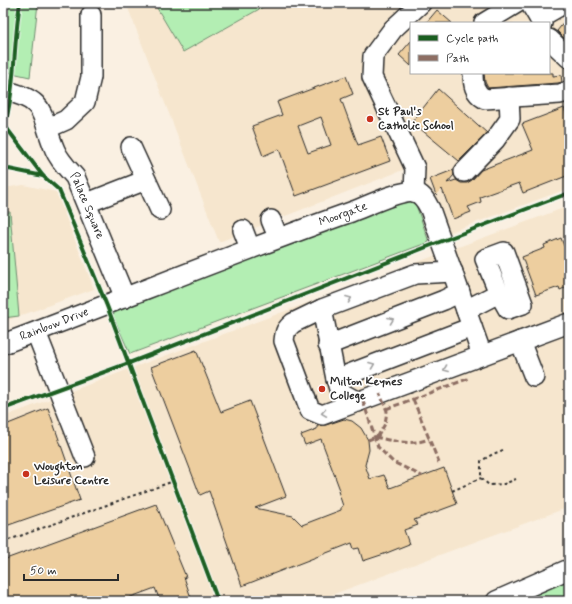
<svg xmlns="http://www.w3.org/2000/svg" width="572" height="604" font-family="Mynerve,sans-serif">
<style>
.built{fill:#f6e6ce;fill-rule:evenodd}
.green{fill:#b3eeb3;stroke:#6f8c6f}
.building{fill:#edce9f;stroke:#2b2b2b;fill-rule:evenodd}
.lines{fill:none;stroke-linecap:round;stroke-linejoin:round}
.minor-casing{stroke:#2b2b2b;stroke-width:22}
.path{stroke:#2b2b2b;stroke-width:2;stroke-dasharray:3 3;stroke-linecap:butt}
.minor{stroke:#fff;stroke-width:19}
.quiet{stroke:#8d6e63;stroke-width:3;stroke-dasharray:6 3;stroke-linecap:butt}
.cycleway-casing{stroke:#fff;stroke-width:6}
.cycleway{stroke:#1b5e20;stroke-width:4}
.oneway{stroke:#a0a0a0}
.poi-dot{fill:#c8321e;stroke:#fff;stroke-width:1.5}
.labels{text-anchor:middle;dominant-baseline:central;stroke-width:3.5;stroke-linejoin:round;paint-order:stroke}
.poi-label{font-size:12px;font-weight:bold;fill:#2b2b2b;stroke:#fff;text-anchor:start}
.street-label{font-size:12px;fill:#2b2b2b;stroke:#fff}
</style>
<rect width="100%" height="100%" fill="#faf0e2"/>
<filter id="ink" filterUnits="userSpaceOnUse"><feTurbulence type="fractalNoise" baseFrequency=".025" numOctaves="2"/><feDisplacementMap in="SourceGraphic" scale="8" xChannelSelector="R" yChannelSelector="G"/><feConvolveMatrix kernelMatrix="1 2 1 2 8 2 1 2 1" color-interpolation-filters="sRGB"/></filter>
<g filter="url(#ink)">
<g class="built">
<path d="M126,3h443v185l-124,46 -27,-70 -199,78zM411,23h138v50h-138z"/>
<path d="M24,185l32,7 38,97 -91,33v-134z"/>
<path d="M569,206v97l-2,4 2,5v195l-254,94h-312v-184l145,-55z"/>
</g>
<g class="green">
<path d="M3,3h35l-8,74 -27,-6z"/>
<path d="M154,3h116l-87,49z"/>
<path d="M407,199l9,6 13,37 -299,112 -20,-45z"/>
<path d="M3,212h7l9,104 -16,2z"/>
<path d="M569,577v24h-53z"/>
</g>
<g class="building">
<path d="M437,10l15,13h-26z"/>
<path d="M569,16v27l-12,-12z"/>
<path d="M411,41v25l-12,-11z"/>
<path d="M484,73h69v3l8,-1 1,7 -4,1 -70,5 -3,-6z"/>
<path d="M346,76l7,18 -12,5 17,46 23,-8 9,24 -94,35 -17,-47 -16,7 -11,-30 30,-11 -5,-13zM321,117l10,28 -23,8 -10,-27z"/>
<path d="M438,89l49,44 -28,28 -47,-39z"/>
<path d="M564,108l5,13v54l-46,18 -4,-10 -39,14 1,5 -13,5 3,5 -18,7 -11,-30 -6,6 -6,-16 23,-9 1,5 -7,8 9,-3 5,3h6l5,-3 9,-10 52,-20 -11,-26z"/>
<path d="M561,238l3,8 5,-2v42l-9,4 -1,-3 -23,8 -14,-38 23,-9 -1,-3z"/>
<path d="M196,350l25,62 29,-11 36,95 -31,12 38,8 9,9 39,-15v-3l2,-1 -5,-15 2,-1 -19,-51 -16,6 -4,-10 16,-6v-3l9,-1 18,-6 8,2 9,7 7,12 1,10 -4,15 5,14 14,-4 6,13 54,-20 13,36 -43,16 4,5 -14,5 5,14 -25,10 -21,7 -4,-13 -5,1 -2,-6 -110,43 -33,-95 -9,4 -49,-128z"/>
<path d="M48,408l32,92 -77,27v-101z"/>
<path d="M156,504l30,73h-2l8,24h-32l-5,-13 -35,13h-117v-41z"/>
</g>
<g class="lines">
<defs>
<g id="minor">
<path d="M530,3l12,20"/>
<path d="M539,18l26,-15"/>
<path d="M484,23l33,-20"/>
<path d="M549,39l20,19"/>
<path d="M473,73c0,11 1,20 12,26l75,-5 9,-3"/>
<path id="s1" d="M3,90c46,11 36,23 52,60 4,10 13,19 20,27l50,121"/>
<path d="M48,128l18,-8 19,-18 6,-25v-62"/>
<path d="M131,147l29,63"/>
<path d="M464,172l31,-32 15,-21 -1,-22"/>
<path d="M414,192l1,-24 -43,-91 1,-21 20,-27 28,-26"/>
<path d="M87,203l59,-23"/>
<path d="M271,220l7,17"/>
<path d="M243,230l7,18"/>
<path d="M453,272l-38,2 -93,35 -29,14c-7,6 -8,8 -9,18l26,69 12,5 247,-92"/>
<path d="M322,309l14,70 4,13 18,10"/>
<path d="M466,310l33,-17 -14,-34 19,-7 19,52 -15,5 -9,-16"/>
<path d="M36,332l49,125"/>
<path d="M520,341l14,36"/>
<path id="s2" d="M3,344c116,-43 231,-91 348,-132 14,-5 51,-23 63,-20 9,2 12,10 16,17l52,146"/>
<path d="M328,345l116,-45 16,-8"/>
<path d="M336,379l136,-52"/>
<path d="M496,601l73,-32"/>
</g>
</defs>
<use href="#minor" class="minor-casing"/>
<g class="path">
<path d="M503,450l-10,4 -12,7v17l8,7 15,-1 12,-5"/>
<path d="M452,491l29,-13"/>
<path d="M3,542l171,-61"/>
</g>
<use href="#minor" class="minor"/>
<g class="quiet">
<path d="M413,399l26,64"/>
<path d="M363,401l15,46 15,15 29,14"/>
<path d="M386,409l84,-31"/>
<path d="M375,437c18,4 36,9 54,2"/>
<path d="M368,440l10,-4 7,-12 2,-13 -7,-17"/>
</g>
<defs>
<g id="cycleway">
<path d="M5,126l38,50"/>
<path d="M3,131c13,-41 10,-86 17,-128"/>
<path d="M3,170l6,-1 34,7 16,14 48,116 111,295"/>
<path d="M3,409l126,-46 313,-122 127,-48"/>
</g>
</defs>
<use href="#cycleway" class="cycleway-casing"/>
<use href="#cycleway" class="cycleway"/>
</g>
<defs><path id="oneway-chevron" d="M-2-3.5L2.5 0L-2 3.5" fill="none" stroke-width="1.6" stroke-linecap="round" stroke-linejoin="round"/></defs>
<g class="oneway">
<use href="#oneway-chevron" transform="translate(349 299) rotate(-21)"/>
<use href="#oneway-chevron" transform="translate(391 320) rotate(-21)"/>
<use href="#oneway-chevron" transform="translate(372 365) rotate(-21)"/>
<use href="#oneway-chevron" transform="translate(446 369) rotate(159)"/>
<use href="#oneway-chevron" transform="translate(324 413) rotate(172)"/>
</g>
</g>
<g class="poi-dot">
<circle cx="370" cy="119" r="4"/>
<circle cx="322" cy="389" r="4"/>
<circle cx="26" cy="474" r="4"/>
</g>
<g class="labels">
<g class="poi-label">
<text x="378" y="112">St Paul's<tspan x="378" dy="14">Catholic School</tspan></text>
<text x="330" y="382">Milton Keynes<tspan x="330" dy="14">College</tspan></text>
<text x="34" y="467">Woughton<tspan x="34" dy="14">Leisure Centre</tspan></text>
</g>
<g class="street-label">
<text stroke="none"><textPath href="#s1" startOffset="151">Palace Square</textPath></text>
<text stroke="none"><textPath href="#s2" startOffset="364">Moorgate</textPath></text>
<text stroke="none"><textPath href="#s2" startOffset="55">Rainbow Drive</textPath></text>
</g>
</g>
<rect width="572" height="604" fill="none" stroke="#fff" stroke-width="16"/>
<rect x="8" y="8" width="556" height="588" fill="none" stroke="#2b2b2b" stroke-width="1.5" filter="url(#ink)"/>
<rect x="410" y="22" width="140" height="52" fill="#ffffff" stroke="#aaaaaa"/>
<rect x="418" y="35" width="20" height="6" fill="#1b5e20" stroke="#aaaaaa"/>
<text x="446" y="42" font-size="12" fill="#2b2b2b">Cycle path</text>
<rect x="418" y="55" width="20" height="6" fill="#8d6e63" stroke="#aaaaaa"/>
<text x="446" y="62" font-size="12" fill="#2b2b2b">Path</text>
<path d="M24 574v6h94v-6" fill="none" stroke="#2b2b2b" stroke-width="2"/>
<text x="30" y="574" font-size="12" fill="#2b2b2b" stroke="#ffffff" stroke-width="3" paint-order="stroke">50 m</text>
</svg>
